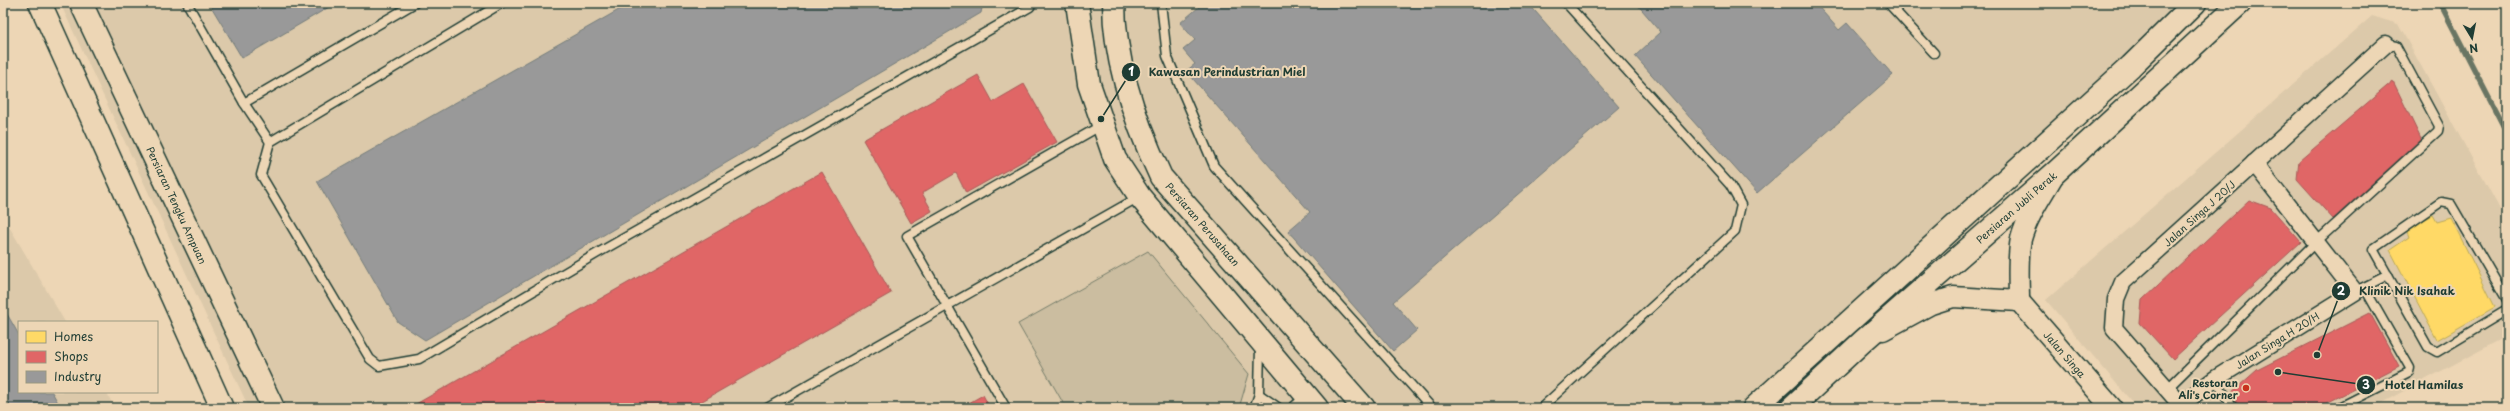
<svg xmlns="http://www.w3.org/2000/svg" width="2510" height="411" font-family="'Playpen Sans',sans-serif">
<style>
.built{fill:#dcc9aa}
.green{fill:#cbbda0;stroke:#757d6a}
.homes{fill:#ffd966;stroke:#bcaa57}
.shops{fill:#e06666;stroke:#a65a57}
.industry{fill:#999;stroke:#747d7b}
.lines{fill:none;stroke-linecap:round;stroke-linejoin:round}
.stream{stroke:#697563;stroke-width:5.5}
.service-casing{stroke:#1f3d34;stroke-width:11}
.minor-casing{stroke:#1f3d34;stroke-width:19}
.tertiary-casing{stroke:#1f3d34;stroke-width:23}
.secondary-casing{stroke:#1f3d34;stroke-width:25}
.primary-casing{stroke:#1f3d34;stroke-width:25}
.service{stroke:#edd6b5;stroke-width:8}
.minor{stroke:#edd6b5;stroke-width:16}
.tertiary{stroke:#edd6b5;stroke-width:20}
.secondary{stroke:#edd6b5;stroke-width:22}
.primary{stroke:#edd6b5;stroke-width:22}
.poi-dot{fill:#c8321e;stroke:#edd6b5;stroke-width:1.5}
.labels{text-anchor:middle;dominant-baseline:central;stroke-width:4;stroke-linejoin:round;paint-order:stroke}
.street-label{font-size:10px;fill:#1f3d34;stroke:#edd6b5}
.poi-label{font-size:10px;font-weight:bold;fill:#1f3d34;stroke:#edd6b5;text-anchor:end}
.leader{fill:none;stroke:#1f3d34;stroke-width:1.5}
.callout-dot{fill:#1f3d34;stroke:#edd6b5;stroke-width:1.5}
.mark-label{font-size:12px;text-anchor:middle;font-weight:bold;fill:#fff}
.callout-label{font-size:11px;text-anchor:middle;font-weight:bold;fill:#1f3d34;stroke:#edd6b5;stroke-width:4;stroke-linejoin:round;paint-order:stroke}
</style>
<rect width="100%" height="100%" fill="#edd6b5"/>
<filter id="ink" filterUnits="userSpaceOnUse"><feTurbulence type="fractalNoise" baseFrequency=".025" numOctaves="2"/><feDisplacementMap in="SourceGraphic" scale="8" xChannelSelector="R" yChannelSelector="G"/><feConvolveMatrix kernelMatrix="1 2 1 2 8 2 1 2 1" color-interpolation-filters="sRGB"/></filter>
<g filter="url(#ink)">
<g class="built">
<path d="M60,3h2155l-441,405h-1525z"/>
<path d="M2372,16l26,8 109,198v114l-135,72h-235l-91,-108z"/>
<path d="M3,216l62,106h-46v70h87l9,16h-112z"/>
</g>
<path class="green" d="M1148,251l101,123 -10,34h-173l-48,-84z"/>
<path class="homes" d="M2433,215l4,7 14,-4 44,89 -58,33 -47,-90 19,-13 -3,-8z"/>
<g class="shops">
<path d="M978,75l15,27 31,-18 33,58 -91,51 -10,-20 -34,20 10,18 -21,12 -48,-83z"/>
<path d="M2393,81l28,58 -88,80 -36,-40 2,-18z"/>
<path d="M822,172l69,121 -201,115h-281z"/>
<path d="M2249,200l22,8 30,34 -128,117 -33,-36 2,-23z"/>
<path d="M2370,313l29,53 -82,42h-77l-9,-15 26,-23z"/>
<path d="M983,395l7,13h-30z"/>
</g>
<g class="industry">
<path d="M209,3h127l-94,55z"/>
<path d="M631,3h352l-2,10 -556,327 -27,-18 -81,-141z"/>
<path d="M1195,3h333l91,104 -226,195 24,28 -24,21 -105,-120 22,-19 -124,-141 9,-7 -12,-14 12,-10 -15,-17 19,-16z"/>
<path d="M1636,3h179l24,27 8,-7 46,52 -136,118 -122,-137 26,-24z"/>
<path d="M3,307l16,28v57h33l9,16h-58z"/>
</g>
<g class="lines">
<path class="stream" d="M2440,3l67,130"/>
<defs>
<g id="service">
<path d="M187,3l57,100 26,39"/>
<path d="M502,3l-232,139 -9,33 109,184 9,7 40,-7 177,-105 434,-247 2,-4"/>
<path d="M1161,3l6,53 47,110 218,242"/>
<path d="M1888,3l46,50"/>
<path d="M244,103l171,-100"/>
<path d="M2364,287l24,-12"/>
<path d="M2507,300l-56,-96 -10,-2 -68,47 55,98 9,5 70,-42"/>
<path d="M2215,379l18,29"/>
<path d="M2167,389l149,-147 122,-111 1,-5 -43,-80 -10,-2"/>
<path d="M1259,394l20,14"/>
<path d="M767,408l372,-211"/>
<path d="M1006,408l-99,-172 195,-111"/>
<path d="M1254,408l5,-14 1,-48"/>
<path d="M1292,408l14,-12"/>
<path d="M1541,408l194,-177 6,-26 -11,-20 -164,-182"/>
<path d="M2338,408l71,-36 1,-4 -46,-81 -9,5"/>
</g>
<g id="minor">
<path d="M2181,405l-67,-77 2,-29 7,-17 263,-238"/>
<path d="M2177,408l38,-29 140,-87 -101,-129"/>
</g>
<g id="tertiary">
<path d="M2019,301l93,107"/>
<path d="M2019,301c0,-21 -2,-43 2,-62 6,-22 20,-42 31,-61"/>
<path d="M1883,330l48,-26 22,-7 66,4"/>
</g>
<g id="secondary">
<path d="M1077,3l12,81 26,75 25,38 177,211"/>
<path d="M1114,3c0,60 22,121 47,174l203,231"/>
</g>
<g id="primary">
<path d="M40,3l182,405"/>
<path d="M81,3l192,405"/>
<path d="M1754,408l377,-342 64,-63"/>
<path d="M1791,408l72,-67 193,-169 184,-169"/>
</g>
</defs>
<use href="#service" class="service-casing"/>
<use href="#minor" class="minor-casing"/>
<use href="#tertiary" class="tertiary-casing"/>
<use href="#secondary" class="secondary-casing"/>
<use href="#primary" class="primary-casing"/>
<use href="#service" class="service"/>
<use href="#minor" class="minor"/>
<use href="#tertiary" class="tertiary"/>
<use href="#secondary" class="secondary"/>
<use href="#primary" class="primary"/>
</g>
</g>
<circle class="poi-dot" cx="2246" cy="388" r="4"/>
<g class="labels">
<g class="street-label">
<text transform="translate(177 205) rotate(65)">Persiaran Tengku Ampuan</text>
<text transform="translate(2016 207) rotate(-41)">Persiaran Jubli Perak</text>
<text transform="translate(2199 213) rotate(-42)">Jalan Singa J 20/J</text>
<text transform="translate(1203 224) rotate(49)">Persiaran Perusahaan</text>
<text transform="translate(2277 340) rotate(-32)">Jalan Singa H 20/H</text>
<text transform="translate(2065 354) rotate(49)">Jalan Singa</text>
</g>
<g class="poi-label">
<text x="2238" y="382">Restoran<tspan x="2238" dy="12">Ali's Corner</tspan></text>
</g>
</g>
<path class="leader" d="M1101 119L1131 72M2317 355L2341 291M2278 372L2366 385"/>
<g class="callout-dot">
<circle cx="1101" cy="119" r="4"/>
<circle cx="2317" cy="355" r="4"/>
<circle cx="2278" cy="372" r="4"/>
<circle cx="1131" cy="72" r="10"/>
<circle cx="2341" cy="291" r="10"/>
<circle cx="2366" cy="385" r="10"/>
</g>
<g class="mark-label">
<text x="1131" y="76">1</text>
<text x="2341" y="295">2</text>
<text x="2366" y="389">3</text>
</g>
<g class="callout-label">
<text x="1227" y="76">Kawasan Perindustrian Miel</text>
<text x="2407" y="295">Klinik Nik Isahak</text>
<text x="2424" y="389">Hotel Hamilas</text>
</g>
<rect width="2510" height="411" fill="none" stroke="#edd6b5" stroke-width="16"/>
<rect x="8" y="8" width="2494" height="395" fill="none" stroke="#1f3d34" stroke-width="1.5" filter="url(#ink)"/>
<rect x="18" y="321" width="140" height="72" fill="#edd6b5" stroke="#9b9981"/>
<rect x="26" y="331" width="20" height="12" fill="#ffd966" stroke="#9b9981"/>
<text x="54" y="341" font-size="12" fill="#1f3d34">Homes</text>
<rect x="26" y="351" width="20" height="12" fill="#e06666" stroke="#9b9981"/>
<text x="54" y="361" font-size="12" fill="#1f3d34">Shops</text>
<rect x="26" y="371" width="20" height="12" fill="#999999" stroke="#9b9981"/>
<text x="54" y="381" font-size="12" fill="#1f3d34">Industry</text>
<g transform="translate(2472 38) rotate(170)" stroke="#edd6b5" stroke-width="3" paint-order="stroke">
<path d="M0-3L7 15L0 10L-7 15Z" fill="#1f3d34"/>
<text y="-6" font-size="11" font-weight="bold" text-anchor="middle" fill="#1f3d34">N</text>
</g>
</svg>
